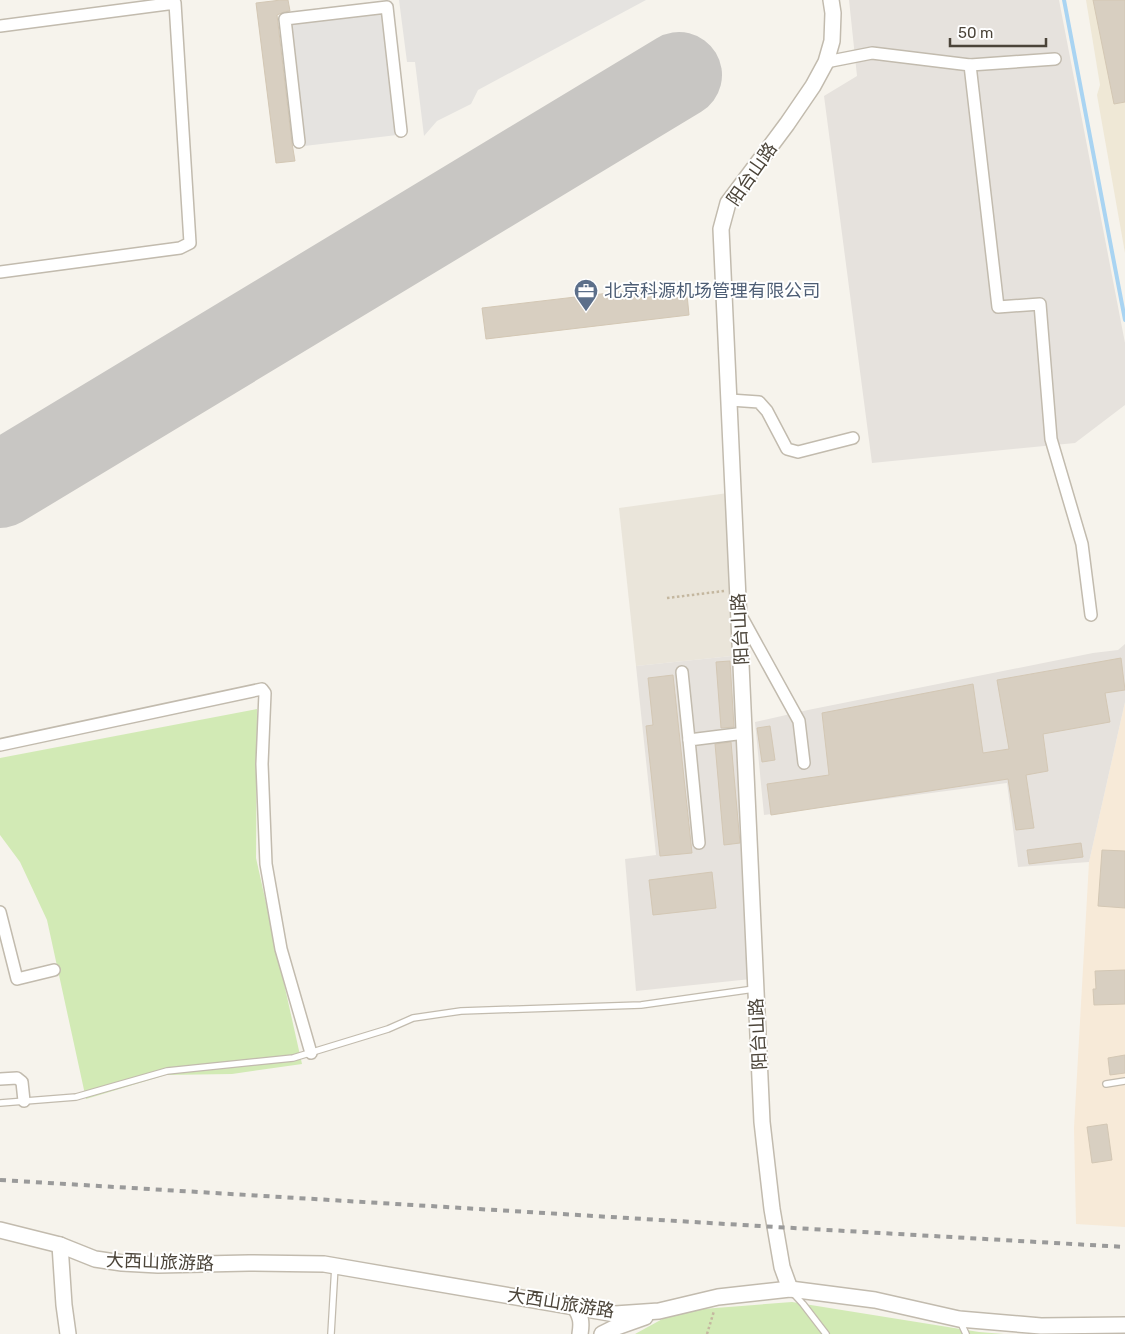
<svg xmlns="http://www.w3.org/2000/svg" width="1125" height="1334" font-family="Rubik,'Noto Sans SC',sans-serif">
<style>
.residential{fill:#eae5da}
.commercial{fill:#f7ead8}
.industrial{fill:#e6e2dd}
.education{fill:#efe8d6}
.green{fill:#d2eab5}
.parking{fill:#e5e3e0}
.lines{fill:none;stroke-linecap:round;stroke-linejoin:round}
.stream{stroke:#a9d4f2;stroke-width:4}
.runway{stroke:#c8c6c3;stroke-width:86}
.building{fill:#d8cfc1;stroke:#d3c7b4}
.service-casing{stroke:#c2bbae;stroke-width:8}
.minor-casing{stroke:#c2bbae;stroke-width:14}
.tertiary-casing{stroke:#c2bbae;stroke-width:18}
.path{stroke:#c4b79f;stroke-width:2.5;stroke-dasharray:2.5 2.5;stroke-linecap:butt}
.service{stroke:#fff;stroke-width:5.5}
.minor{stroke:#fff;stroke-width:11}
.tertiary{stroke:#fff;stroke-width:15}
.rail{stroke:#9a9a9a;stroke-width:4;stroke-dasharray:6 6;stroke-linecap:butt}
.labels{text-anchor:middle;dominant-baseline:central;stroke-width:4;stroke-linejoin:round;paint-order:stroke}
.street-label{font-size:18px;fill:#4b4439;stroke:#fff}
.service-label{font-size:18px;fill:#4e5e75;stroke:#fff;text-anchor:start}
</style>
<rect width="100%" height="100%" fill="#f6f3ec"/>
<path class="residential" d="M728,493l6,156 -2,7 -96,10 -17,-158z"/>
<path class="commercial" d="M1125,702v525l-49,-3 -2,-96 15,-266z"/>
<g class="industrial">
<path d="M849,0h210l66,343v62l-50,38 -203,20 -48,-367 33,-20z"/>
<path d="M1125,644v58l-36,160 -71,5 -11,-84 -243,32 -9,-93 53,-12 285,-57 25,-3z"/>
<path d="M732,656l6,83 3,106 10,134 -115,12 -11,-132 31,-4 -20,-189z"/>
</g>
<path class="education" d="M1086,0h39v253l-28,-158 3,-10z"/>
<g class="green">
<path d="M257,709l-1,149 46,206 -70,10 -66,1 -80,24 -39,-179 -27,-58 -20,-27v-77z"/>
<path d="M792,1302l187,30 25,2h-369l42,-23z"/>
</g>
<g class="parking">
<path d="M399,0h247l-168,90 -7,14 -34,17 -13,15 -9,-74h-8z"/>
<path d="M382,13l15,122 -101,12 -14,-123z"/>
</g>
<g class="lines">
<path class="stream" d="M1064,0l61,320"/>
<path class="runway" d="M0,485l679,-410"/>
</g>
<g class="building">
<path d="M281,0h7l2,11 -6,1 -7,3 15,128 3,18 -19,2 -20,-160z"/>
<path d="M1093,0h32v102l-11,2z"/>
<path d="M686,284l3,31 -203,24 -4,-31z"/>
<path d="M1121,658l4,32 -20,3 5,29 -67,12 5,37 -22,4 8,53 -18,2 -8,-51 -237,36 -4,-31 62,-9 -7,-62 151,-29 10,69 26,-4 -12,-69z"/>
<path d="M730,661l4,66 -13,1 -5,-66z"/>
<path d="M673,675l19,178 -32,3 -14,-130 7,-1 -5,-47z"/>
<path d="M770,726l5,34 -13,2 -5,-34z"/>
<path d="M731,742l9,101 -16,2 -9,-101z"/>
<path d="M1081,843l2,14 -54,7 -2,-14z"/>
<path d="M1102,850l23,1v57l-27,-2z"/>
<path d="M712,872l4,36 -63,7 -4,-35z"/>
<path d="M1125,970v34l-31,1 -1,-16h3l-1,-18z"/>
<path d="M1125,1055v18l-15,2 -2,-17z"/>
<path d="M1107,1124l5,36 -20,3 -5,-36z"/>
</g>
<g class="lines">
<defs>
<g id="service">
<path d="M1106,1084l19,-3"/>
<path d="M0,1103l76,-6 91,-26 126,-13 95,-29 25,-11 48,-7 180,-6 113,-16"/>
<path d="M793,1293l10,11 23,30"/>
<path d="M960,1321l6,13"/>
<path d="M331,1334l4,-68"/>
</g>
<g id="minor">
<path d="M0,26l175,-23 15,240 -10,5 -180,24"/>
<path d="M826,62l46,-9 98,12 28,242 42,-3 11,135 31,105 9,71"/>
<path d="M970,65l85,-6"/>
<path d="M299,142l-14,-123 102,-12 14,124"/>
<path d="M730,400l29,2 8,9 20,38 11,3 55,-14"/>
<path d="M740,614l59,107 5,42"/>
<path d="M682,672l7,68"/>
<path d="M0,745l262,-56 3,4 -3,71 4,100 15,85 30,104"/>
<path d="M699,843l-10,-103 56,-7"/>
<path d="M0,912l17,67 37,-9"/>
<path d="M0,1079l17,-1 5,4 2,19"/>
</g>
<g id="tertiary">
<path d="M0,1230l60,15 35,14 27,4 36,2 91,-2 75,1 291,50 44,-3 59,-14 72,-8 85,11 84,19 82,7 84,-1"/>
<path d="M60,1245l4,60 4,29"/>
<path d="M790,1289l-8,-22 -10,-58 -10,-87 -41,-893 7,-26 59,-79 26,-38 13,-24 6,-21 1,-28 -2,-13"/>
<path d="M574,1306c7,10 8,16 6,28"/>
<path d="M602,1334l12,-6 31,-11"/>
</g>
</defs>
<use href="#service" class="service-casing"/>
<use href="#minor" class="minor-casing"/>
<use href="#tertiary" class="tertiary-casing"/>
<g class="path">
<path d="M667,598l57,-7"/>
<path d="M707,1334l7,-23"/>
</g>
<use href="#service" class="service"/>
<use href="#minor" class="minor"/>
<use href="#tertiary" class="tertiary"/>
<path class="rail" d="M0,1180l776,47 349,20"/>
</g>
<defs>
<symbol id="office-pin" viewBox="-11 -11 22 30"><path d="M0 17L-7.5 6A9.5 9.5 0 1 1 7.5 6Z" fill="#5c6f8a" stroke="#fff"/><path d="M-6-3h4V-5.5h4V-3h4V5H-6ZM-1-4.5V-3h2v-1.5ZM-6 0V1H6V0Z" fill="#fff"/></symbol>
</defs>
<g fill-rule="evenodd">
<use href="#office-pin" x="572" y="277" width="28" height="38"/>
</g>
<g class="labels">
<g class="street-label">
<text transform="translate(752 174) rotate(-55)">阳台山路</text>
<text transform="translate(740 629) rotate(-93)">阳台山路</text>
<text transform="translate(758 1034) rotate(-93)">阳台山路</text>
<text transform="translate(160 1262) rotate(2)">大西山旅游路</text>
<text transform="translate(561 1303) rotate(9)">大西山旅游路</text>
</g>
<g class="service-label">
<text x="604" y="291">北京科源机场管理有限公司</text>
</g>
</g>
<path d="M950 38v8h96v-8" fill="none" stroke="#4b4439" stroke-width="2.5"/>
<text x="958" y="38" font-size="15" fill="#4b4439" stroke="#ffffff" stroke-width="4" paint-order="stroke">50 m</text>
</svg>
